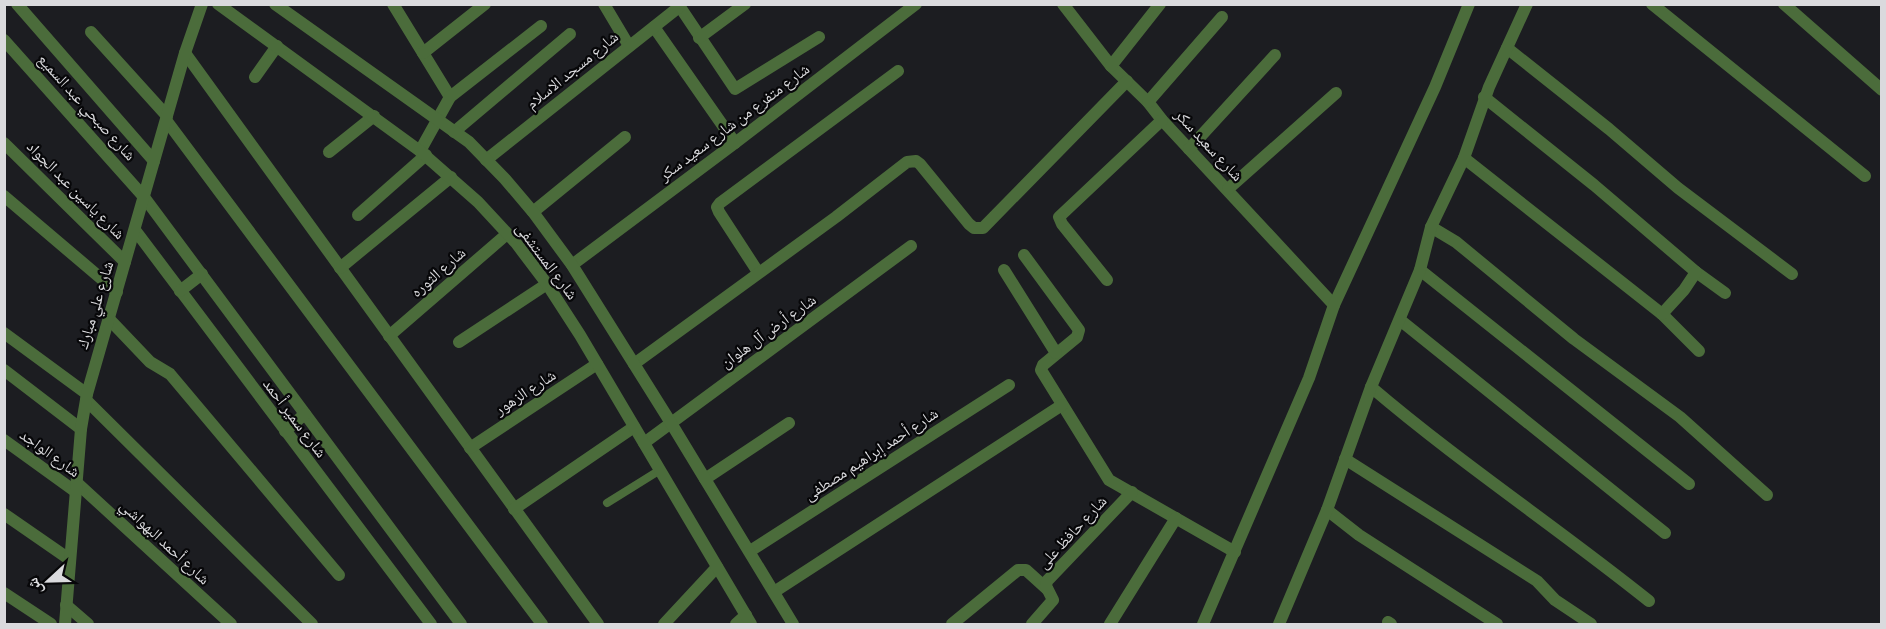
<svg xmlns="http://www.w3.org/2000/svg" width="1886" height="629" font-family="Bitter,'Noto Naskh Arabic',serif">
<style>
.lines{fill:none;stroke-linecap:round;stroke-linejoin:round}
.service{stroke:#4b6c3b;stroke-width:8}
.minor{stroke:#4b6c3b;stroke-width:12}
.tertiary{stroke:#4b6c3b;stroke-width:12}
.labels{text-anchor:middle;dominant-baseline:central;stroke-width:4.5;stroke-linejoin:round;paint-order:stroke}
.street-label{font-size:16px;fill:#dadadd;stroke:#070709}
</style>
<rect width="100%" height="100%" fill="#1c1d21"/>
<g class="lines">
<path class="service" d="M607,503l53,-33"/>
<g class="minor">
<path d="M17,4l137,157"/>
<path d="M393,4l57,93"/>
<path d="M604,4l25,42"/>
<path d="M678,4l57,85 84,-52"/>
<path d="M1063,4l48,62 37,36 14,18 172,185"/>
<path d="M1652,4l213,172"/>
<path d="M1784,4l98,86"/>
<path d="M654,27l81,116"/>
<path d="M91,32l76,84"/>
<path d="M699,38l46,-34"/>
<path d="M4,40l140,157 317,427"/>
<path d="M1507,48l102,81 69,59 114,86"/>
<path d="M185,53l413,571"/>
<path d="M423,53l62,-49"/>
<path d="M1111,66l49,-62"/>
<path d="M255,77l22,-31"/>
<path d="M1484,97l110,88 102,87 29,21"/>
<path d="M1148,102l74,-85"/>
<path d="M166,120l376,504"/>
<path d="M454,132l116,-98"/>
<path d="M4,143l121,119"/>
<path d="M1189,149l86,-94"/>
<path d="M420,151l30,-54 91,-71"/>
<path d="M329,152l45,-36"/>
<path d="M1464,158l198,156 37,37"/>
<path d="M486,160l193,-153"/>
<path d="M1228,189l108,-96"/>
<path d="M4,196l113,96"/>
<path d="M533,212l92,-75"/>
<path d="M358,215l68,-60"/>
<path d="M1431,227l25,15 118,97 106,78 87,78"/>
<path d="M135,230l296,394"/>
<path d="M1024,255l55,75 -2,7 -34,28 -2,5 68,110 126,72"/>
<path d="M572,265l163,-122 181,-139"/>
<path d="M340,268l111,-91"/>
<path d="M1004,270l52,83"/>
<path d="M1420,270l269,214"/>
<path d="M758,272l-39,-60 -2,-5 3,-4 178,-132"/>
<path d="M1107,280l-45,-56 -3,-7 103,-97"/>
<path d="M180,291l22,-17"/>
<path d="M1662,314l22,-24 12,-18"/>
<path d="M109,319l41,43 20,12 169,201"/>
<path d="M1400,320l265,213"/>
<path d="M4,333l83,61"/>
<path d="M389,336l118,-102"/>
<path d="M459,342l88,-58"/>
<path d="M634,364l202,-147 71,-55 9,-1 4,3 49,60 5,4h9l144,-147"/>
<path d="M4,370l77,59"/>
<path d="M1371,387c89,76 187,141 278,214"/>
<path d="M86,400l226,224"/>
<path d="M285,431l20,-17"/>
<path d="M4,440l72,52"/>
<path d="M644,443l267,-197"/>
<path d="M470,448l127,-84"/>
<path d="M1345,459l192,122 18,19 36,24"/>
<path d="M705,479l84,-56"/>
<path d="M77,483l154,141"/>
<path d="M514,509l120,-82"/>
<path d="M1327,510l32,25 138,89"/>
<path d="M4,514l65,45"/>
<path d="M750,551l259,-166"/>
<path d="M774,592l288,-187"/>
<path d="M4,593l47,31"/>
<path d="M66,605l22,19"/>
<path d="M1388,622l3,2"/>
<path d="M65,624l16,-195 6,-35 98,-341 17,-49"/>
<path d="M664,624l53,-57"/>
<path d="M736,624l10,-9"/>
<path d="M952,624l66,-54h8l21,19"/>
<path d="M1032,624l21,-24 -7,-14 1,-5 85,-89"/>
<path d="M1110,624l66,-106"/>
<path d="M1203,624l106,-246 25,-73 101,-218 34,-83"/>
<path d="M1279,624l48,-114 44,-123 49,-117 11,-43 33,-69 25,-71 38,-83"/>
</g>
<g class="tertiary">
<path d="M218,4l202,147 58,51 38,41 31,41 33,51 171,289"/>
<path d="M275,4l194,138 36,37 28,33 39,53 99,158 122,201"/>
</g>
</g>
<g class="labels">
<g class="street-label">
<text transform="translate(572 70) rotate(-39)">شارع مسجد الاسلام</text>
<text transform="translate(87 107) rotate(48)">شارع صبحي عبد السميع</text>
<text transform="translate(734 122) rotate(-37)">شارع متفرع من شارع سعيد سكر</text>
<text transform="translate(1209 145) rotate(47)">شارع سعيد سكر</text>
<text transform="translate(76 190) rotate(45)">شارع ياسين عبد الجواد</text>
<text transform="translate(547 261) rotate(53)">شارع المستشفى</text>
<text transform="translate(438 272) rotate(-41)">شارع الثوره</text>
<text transform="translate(95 305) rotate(-73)">شارع علي مبارك</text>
<text transform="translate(768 331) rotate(-36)">شارع أرض آل هلوان</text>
<text transform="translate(525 392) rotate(-33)">شارع الزهور</text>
<text transform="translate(295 418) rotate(53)">شارع سمير أحمد</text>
<text transform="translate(50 453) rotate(36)">شارع الواجد</text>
<text transform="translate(871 454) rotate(-33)">شارع أحمد إبراهيم مصطفى</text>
<text transform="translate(1072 532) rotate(-47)">شارع حافظ على</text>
<text transform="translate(165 542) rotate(43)">شارع أحمد البهواشي</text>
</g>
</g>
<rect width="1886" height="629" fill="none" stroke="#dadadd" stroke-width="12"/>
<g transform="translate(48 581) rotate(248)" stroke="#070709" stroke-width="4.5" paint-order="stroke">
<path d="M0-4.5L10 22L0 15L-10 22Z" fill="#dadadd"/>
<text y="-9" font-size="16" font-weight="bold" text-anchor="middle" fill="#dadadd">ش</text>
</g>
</svg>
